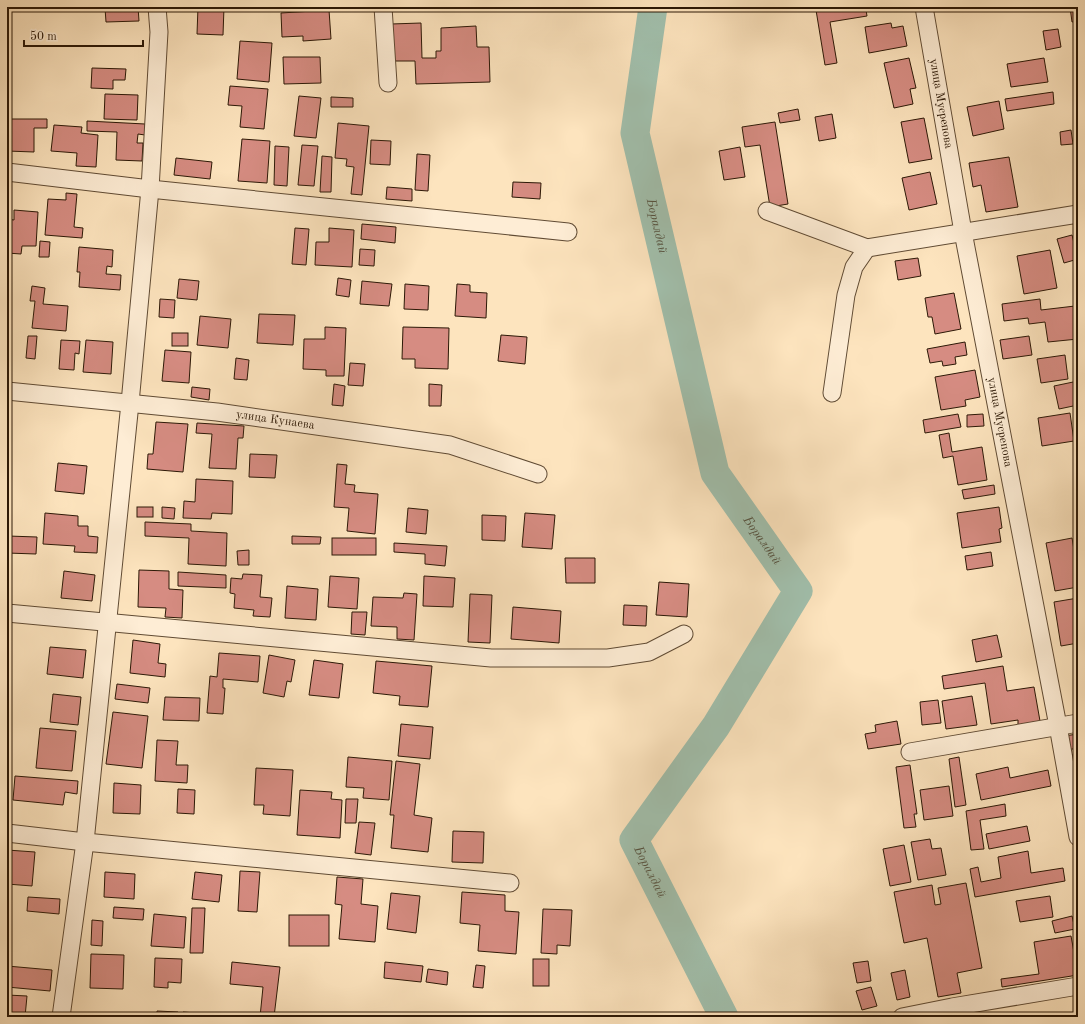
<svg xmlns="http://www.w3.org/2000/svg" width="1085" height="1024" font-family="'Old Standard TT',serif">
<style>
.lines{fill:none;stroke-linecap:round;stroke-linejoin:round}
.river{stroke:#a1bfac;stroke-width:29}
.building{fill:#d68c82;stroke:#2c1806}
.minor-casing{stroke:#604b34;stroke-width:19}
.minor{stroke:#feedd5;stroke-width:17}
.labels{text-anchor:middle;dominant-baseline:central;stroke-width:3;stroke-linejoin:round;paint-order:stroke}
.street-label{font-size:12px;fill:#2c1806;stroke:#feedd5}
.water-label{font-size:13px;font-style:italic;fill:#555240;stroke:#feedd5}
</style>
<rect width="100%" height="100%" fill="#fde4be"/>
<filter id="stains"><feTurbulence type="fractalNoise" baseFrequency=".005" numOctaves="4"/><feColorMatrix values="0 0 0 0 .2 0 0 0 0 .09 0 0 0 0 .02 0 0 0 .5 -.17"/></filter>
<radialGradient id="worn" r=".72"><stop offset=".6" stop-color="#630" stop-opacity="0"/><stop offset="1" stop-color="#630" stop-opacity=".3"/></radialGradient>
<g class="lines">
<path class="river" id="s1" d="M653,7l-18,126 80,340 83,118 -82,135 -82,114 90,177"/>
</g>
<g class="building">
<path d="M138,7l1,14 -33,1 -1,-14z"/>
<path d="M198,7h26l-1,28 -26,-1z"/>
<rect x="419" y="7" width="13" height="4"/>
<path d="M800,7h13l-12,2z"/>
<path d="M835,7h47l-16,3 1,6 -37,6 7,41 -12,2 -9,-55z"/>
<path d="M1070,7h8v14l-6,1z"/>
<path d="M329,10l2,29 -28,2v-5l-21,1 -1,-24z"/>
<path d="M421,23l1,35h14v-7h5v-23l35,-2 1,21h12l1,35 -74,2 -1,-23h-23l-1,-37z"/>
<path d="M891,23l1,5 11,-2 4,20 -38,7 -4,-26z"/>
<path d="M1058,29l3,18 -15,3 -3,-19z"/>
<path d="M240,41l32,2 -3,39 -32,-3z"/>
<path d="M283,57h37l1,26 -37,1z"/>
<path d="M909,58l7,30 -6,1 3,15 -19,4 -10,-45z"/>
<path d="M1044,58l4,24 -37,5 -4,-23z"/>
<path d="M92,68l34,1 -1,11h-12v9l-22,-1z"/>
<path d="M230,86l38,3 -4,40 -24,-2 2,-21 -14,-1z"/>
<path d="M1053,92l1,12 -47,7 -2,-12z"/>
<path d="M105,94l33,1 -1,25 -33,-1z"/>
<path d="M299,96l22,2 -5,40 -22,-2z"/>
<path d="M331,97l22,1v9h-22z"/>
<path d="M999,101l5,28 -31,7 -6,-29z"/>
<path d="M798,109l2,11 -20,3 -2,-10z"/>
<path d="M832,114l4,24 -17,3 -4,-24z"/>
<path d="M924,118l8,41 -23,4 -8,-41z"/>
<path d="M7,119h40v9h-13v24l-27,-1z"/>
<path d="M87,121l58,3v11l-7,-1 -1,9h6l-1,18 -26,-1 1,-28 -30,-1z"/>
<path d="M775,122l13,82 -18,3 -10,-62 -15,2 -3,-20z"/>
<path d="M338,123l31,3 -7,69 -11,-1 3,-27 -8,-1 1,-7 -12,-1z"/>
<path d="M54,125l28,2 -1,6 17,2 -2,32 -20,-1 1,-13 -26,-2z"/>
<path d="M1071,130l2,14 -12,1 -1,-13z"/>
<path d="M242,139l28,2 -3,42 -29,-2z"/>
<path d="M371,140l20,1 -1,24 -20,-1z"/>
<path d="M302,145l16,1 -4,40 -16,-1z"/>
<path d="M275,146l14,1 -2,39 -13,-1z"/>
<path d="M740,147l5,30 -21,3 -5,-29z"/>
<path d="M417,154l13,1 -2,36 -13,-1z"/>
<path d="M322,156l10,1 -1,35h-11z"/>
<path d="M1009,157l9,50 -32,5 -5,-27 -8,2 -4,-24z"/>
<path d="M176,158l36,4 -2,17 -36,-4z"/>
<path d="M930,172l7,32 -28,6 -7,-32z"/>
<path d="M513,182l28,1 -1,16 -28,-2z"/>
<path d="M387,187l25,2v12l-26,-2z"/>
<path d="M66,193l11,1 -3,33 9,1 -1,10 -37,-3 3,-36 18,1z"/>
<path d="M14,210l24,2 -2,34h-14l-1,8 -14,-1v-34l7,1z"/>
<path d="M362,224l34,3 -1,16 -34,-4z"/>
<path d="M295,228l14,1 -3,36 -14,-1z"/>
<path d="M329,228l25,2 -2,37 -37,-2 1,-23h13z"/>
<path d="M1072,235l6,24 -14,4 -7,-24z"/>
<path d="M40,241l10,1 -1,15h-10z"/>
<path d="M79,247l34,3 -1,17 -5,-1 -1,8 15,1 -1,15 -41,-3 1,-15h-3z"/>
<path d="M360,249l15,1 -1,16 -15,-1z"/>
<path d="M1050,250l7,38 -33,6 -7,-38z"/>
<path d="M918,258l3,18 -23,4 -3,-19z"/>
<path d="M338,278l13,2 -2,17 -13,-2z"/>
<path d="M179,279l20,2 -2,19 -20,-2z"/>
<path d="M362,281l30,3 -3,22 -29,-2z"/>
<path d="M405,284l24,2 -1,24 -24,-1z"/>
<path d="M457,284l13,1v7l17,1 -1,25 -31,-2z"/>
<path d="M32,286l13,2 -2,16 25,2 -2,25 -34,-3 3,-27h-5z"/>
<path d="M954,293l7,36 -26,5 -3,-17h-4l-3,-19z"/>
<path d="M160,299l15,1 -1,18 -15,-1z"/>
<path d="M1040,299l1,11 34,-4 3,33 -30,3 -3,-20 -16,2 -1,-6 -24,3 -2,-17z"/>
<path d="M259,314l36,1 -2,30 -36,-2z"/>
<path d="M200,316l31,3 -3,29 -31,-3z"/>
<path d="M325,327l21,1 -2,48h-18v-6l-23,-1 1,-30h21z"/>
<path d="M403,327l46,1 -1,41 -33,-1v-9h-13z"/>
<rect x="172" y="333" width="16" height="13"/>
<path d="M501,335l26,2 -2,27 -27,-3z"/>
<path d="M28,336h9l-2,23 -9,-1z"/>
<path d="M1029,336l3,19 -29,4 -3,-19z"/>
<path d="M61,340l19,1 -1,13 -4,-1 -1,17 -15,-1z"/>
<path d="M86,340l27,2 -2,32 -28,-2z"/>
<path d="M965,342l2,13 -12,2 1,7 -13,2 -1,-5 -12,2 -3,-14z"/>
<path d="M165,350l26,2 -2,31 -27,-2z"/>
<path d="M1065,355l3,24 -27,4 -4,-24z"/>
<path d="M236,358l13,2 -2,20 -13,-1z"/>
<path d="M350,363l15,1 -2,22 -15,-1z"/>
<path d="M975,370l5,27 -15,3 1,6 -25,4 -6,-33z"/>
<path d="M1078,381v24l-19,4 -5,-23z"/>
<path d="M334,384l11,2 -2,20 -11,-1z"/>
<path d="M429,384l13,1 -1,21h-12z"/>
<path d="M192,387l18,2 -1,11 -18,-3z"/>
<path d="M1070,413l4,28 -32,5 -4,-28z"/>
<path d="M958,414l3,13 -36,6 -2,-13z"/>
<path d="M983,414l1,12 -17,1v-12z"/>
<path d="M156,422l32,2 -5,48 -36,-3 1,-15h5z"/>
<path d="M197,423l47,3 -1,12h-5l-2,31 -27,-1 3,-34 -16,-1z"/>
<path d="M949,433l3,19 30,-5 5,33 -29,5 -5,-29 -10,2 -4,-23z"/>
<path d="M250,454l27,1 -2,23 -26,-1z"/>
<path d="M58,463l29,3 -3,28 -29,-3z"/>
<path d="M337,464l10,1 -2,19 10,1 -1,7 24,2 -3,40 -28,-3 2,-23 -15,-1z"/>
<path d="M196,479l37,2 -1,33 -20,-1 -1,6 -28,-1 1,-17 11,1z"/>
<path d="M994,485l1,9 -31,5 -2,-9z"/>
<rect x="137" y="507" width="16" height="10"/>
<path d="M162,507l13,1 -1,11 -12,-1z"/>
<path d="M999,507l3,21 -3,1 2,13 -39,6 -5,-35z"/>
<path d="M408,508l20,2 -2,24 -20,-2z"/>
<path d="M45,513l33,3v10h10v10l10,1 -1,16 -23,-1 1,-6 -32,-2z"/>
<path d="M525,513l30,2 -3,34 -30,-2z"/>
<path d="M482,515l24,1 -1,25 -23,-1z"/>
<path d="M145,522l46,2v7l36,2 -1,33 -38,-2 1,-26 -44,-2z"/>
<path d="M8,536l29,1 -1,17 -29,-1z"/>
<path d="M292,536l29,1 -1,7h-28z"/>
<rect x="332" y="538" width="44" height="17"/>
<path d="M1072,538l4,24 2,-1v26l-23,4 -9,-48z"/>
<path d="M394,543l53,3 -2,20 -20,-2v-10l-31,-2z"/>
<path d="M249,550v15h-11l-1,-14z"/>
<path d="M991,552l2,14 -26,4 -2,-14z"/>
<path d="M565,558h30v25h-29z"/>
<path d="M139,570l30,1v18l14,1 -1,28 -17,-1 1,-9 -28,-1z"/>
<path d="M64,571l31,4 -3,26 -31,-3z"/>
<path d="M178,572l48,3v13l-48,-2z"/>
<path d="M243,574l19,1 -2,22 12,1 -2,19 -17,-1 1,-6 -20,-2 1,-14 -5,-1 1,-15 11,1z"/>
<path d="M330,576l29,2 -2,31 -29,-2z"/>
<path d="M424,576l31,2 -2,29 -30,-1z"/>
<path d="M659,582l30,2 -2,33 -31,-2z"/>
<path d="M287,586l31,3 -2,31 -31,-2z"/>
<path d="M404,593l13,1 -3,46 -17,-1v-12l-26,-1 2,-29 30,1z"/>
<path d="M470,594l22,1 -2,48 -22,-1z"/>
<path d="M1078,598v45l-17,3 -7,-44z"/>
<path d="M624,605l23,1 -1,20 -23,-1z"/>
<path d="M513,607l48,4 -2,32 -48,-4z"/>
<path d="M352,612h15l-2,23 -14,-1z"/>
<path d="M997,635l5,22 -26,5 -4,-22z"/>
<path d="M133,640l27,4 -2,19 8,1 -1,13 -35,-4z"/>
<path d="M50,647l36,3 -3,28 -36,-4z"/>
<path d="M219,653l41,3 -2,26 -35,-3v9h2l-2,26 -16,-1 3,-37 7,1z"/>
<path d="M269,655l26,5 -4,22 -4,-1 -3,16 -21,-4z"/>
<path d="M314,660l29,4 -4,34 -30,-3z"/>
<path d="M376,661l56,5 -4,41 -29,-2 1,-9 -27,-3z"/>
<path d="M1003,666l4,25 27,-4 6,34 -22,4v-5l-27,4 -6,-41 -41,6 -2,-13z"/>
<path d="M117,684l33,4 -2,15 -33,-4z"/>
<path d="M53,694l28,3 -3,28 -28,-3z"/>
<path d="M972,696l5,29 -31,4 -4,-28z"/>
<path d="M165,697l35,1 -1,23 -36,-1z"/>
<path d="M938,700l3,23 -19,2 -2,-23z"/>
<path d="M113,712l35,4 -6,52 -36,-4z"/>
<path d="M897,721l4,23 -33,5 -3,-15 11,-2 -1,-7z"/>
<path d="M401,724l32,3 -3,32 -32,-3z"/>
<path d="M40,728l36,3 -4,40 -36,-3z"/>
<path d="M1078,734v14l-11,2 -3,-14z"/>
<path d="M157,740l21,1 -2,24h12l-1,18 -32,-2z"/>
<path d="M1078,754v23l-3,1 -3,-23z"/>
<path d="M348,757l44,4 -3,39 -26,-2 1,-10 -18,-1z"/>
<path d="M959,757l7,48 -11,2 -6,-48z"/>
<path d="M396,761l24,3 -6,51 18,3 -4,34 -37,-4 3,-33h-4z"/>
<path d="M910,765l7,49h-3l2,13 -12,1 -8,-61z"/>
<path d="M1008,767l2,11 38,-8 3,16 -70,14 -5,-26z"/>
<path d="M256,768l37,2 -3,46 -27,-2 1,-9h-10z"/>
<path d="M15,776l63,5 -1,13 -12,-2 -2,13 -50,-5z"/>
<path d="M114,783l27,2 -1,29 -27,-1z"/>
<path d="M949,786l4,30 -29,4 -4,-30z"/>
<path d="M178,789l17,1 -1,24 -17,-1z"/>
<path d="M300,790l32,2 -1,7 11,1 -2,38 -43,-3z"/>
<path d="M346,799h12l-2,24h-11z"/>
<path d="M1005,804l1,12 -26,4 4,29 -13,1 -5,-39z"/>
<path d="M359,822l16,1 -4,32 -16,-2z"/>
<path d="M1027,826l3,15 -41,8 -3,-15z"/>
<path d="M453,831l31,1 -1,31 -31,-1z"/>
<path d="M930,839l2,10 9,-1 5,27 -28,5 -7,-38z"/>
<path d="M904,845l7,37 -21,4 -7,-37z"/>
<path d="M7,850l28,2 -3,34 -25,-2z"/>
<path d="M1028,851l3,22 32,-5 2,13 -90,16 -5,-28 8,-2 3,15 20,-4 -3,-21z"/>
<path d="M240,871l20,1 -3,40 -19,-1z"/>
<path d="M105,872l30,2 -1,25 -30,-2z"/>
<path d="M195,872l27,3 -3,27 -27,-3z"/>
<path d="M337,877l26,2 -2,25 17,2 -3,36 -36,-3 3,-34 -7,-1z"/>
<path d="M966,883l16,85 -25,5 4,20 -23,4 -11,-59 -23,5 -10,-51 38,-7 3,20 6,-1 -3,-16z"/>
<path d="M462,892l43,3v16l14,1 -3,42 -38,-3 2,-26 -20,-2z"/>
<path d="M391,893l29,3 -4,37 -29,-4z"/>
<path d="M7,896l2,1v38h-2z"/>
<path d="M1050,896l3,21 -33,5 -4,-21z"/>
<path d="M28,897l32,2 -1,15 -32,-3z"/>
<path d="M114,907l30,2 -1,11 -30,-2z"/>
<path d="M192,908h13l-2,45h-13z"/>
<path d="M543,909l29,1 -2,36 -13,-1v9l-16,-1z"/>
<path d="M154,914l32,3 -2,31 -33,-2z"/>
<rect x="289" y="915" width="40" height="31"/>
<path d="M1072,916l3,13 -20,4 -3,-12z"/>
<path d="M92,920l11,1 -1,25 -11,-1z"/>
<path d="M1071,936l4,22h3v17l-76,12 -1,-8 38,-5 -5,-32z"/>
<path d="M91,954l33,1 -1,34 -33,-1z"/>
<path d="M155,958l27,1 -1,24 -13,-1v6l-14,-1z"/>
<rect x="533" y="959" width="16" height="27"/>
<path d="M868,961l3,20 -14,2 -4,-20z"/>
<path d="M232,962l48,5 -6,50h-14l3,-30 -33,-3z"/>
<path d="M385,962l38,4 -2,16 -37,-4z"/>
<path d="M476,965l9,1 -2,22 -10,-1z"/>
<path d="M7,966l45,4 -2,21 -43,-4z"/>
<path d="M428,969l20,3 -1,13 -21,-3z"/>
<path d="M905,970l5,27 -13,3 -6,-27z"/>
<path d="M871,987l6,19 -15,4 -6,-19z"/>
<path d="M7,995l20,1 -2,21h-18z"/>
<path d="M157,1011l21,1v5h-21z"/>
<path d="M183,1012l26,2v3h-26z"/>
</g>
<g class="lines">
<defs>
<g id="minor">
<path d="M383,7l5,76"/>
<path id="s2" d="M924,7l39,225 95,494 20,111"/>
<path d="M7,172l143,17 418,43"/>
<path d="M767,211l100,37 211,-34"/>
<path id="s3" d="M7,391l210,21 233,33 88,29"/>
<path d="M832,393l14,-98 8,-28 13,-19"/>
<path d="M7,613l484,45h117l41,-6 35,-18"/>
<path d="M910,752l168,-29"/>
<path d="M7,833l78,9 425,41"/>
<path d="M61,1017l24,-175 45,-439 20,-214 9,-157 -2,-25"/>
<path d="M902,1017l50,-10 126,-21"/>
</g>
</defs>
<use href="#minor" class="minor-casing"/>
<use href="#minor" class="minor"/>
</g>
<g class="labels">
<g class="street-label">
<text stroke="none"><textPath href="#s2" startOffset="98">улица Мусрепова</textPath></text>
<text stroke="none"><textPath href="#s3" startOffset="270">улица Кунаева</textPath></text>
<text stroke="none"><textPath href="#s2" startOffset="422">улица Мусрепова</textPath></text>
</g>
<g class="water-label">
<text stroke="none"><textPath href="#s1" startOffset="223">Боралдай</textPath></text>
<text stroke="none"><textPath href="#s1" startOffset="559">Боралдай</textPath></text>
<text stroke="none"><textPath href="#s1" startOffset="955">Боралдай</textPath></text>
</g>
</g>
<rect width="1085" height="1024" fill="none" stroke="#fde4be" stroke-width="24"/>
<rect x="8" y="8" width="1069" height="1008" fill="none" stroke="#2c1806" stroke-width="2"/>
<rect x="12" y="12" width="1061" height="1000" fill="none" stroke="#2c1806"/>
<path d="M24 40v6h119v-6" fill="none" stroke="#2c1806" stroke-width="2"/>
<text x="30" y="40" font-size="12" fill="#2c1806" stroke="#feedd5" stroke-width="3" paint-order="stroke">50 m</text>
<rect width="100%" height="100%" filter="url(#stains)"/>
<rect width="100%" height="100%" fill="url(#worn)"/>
</svg>
